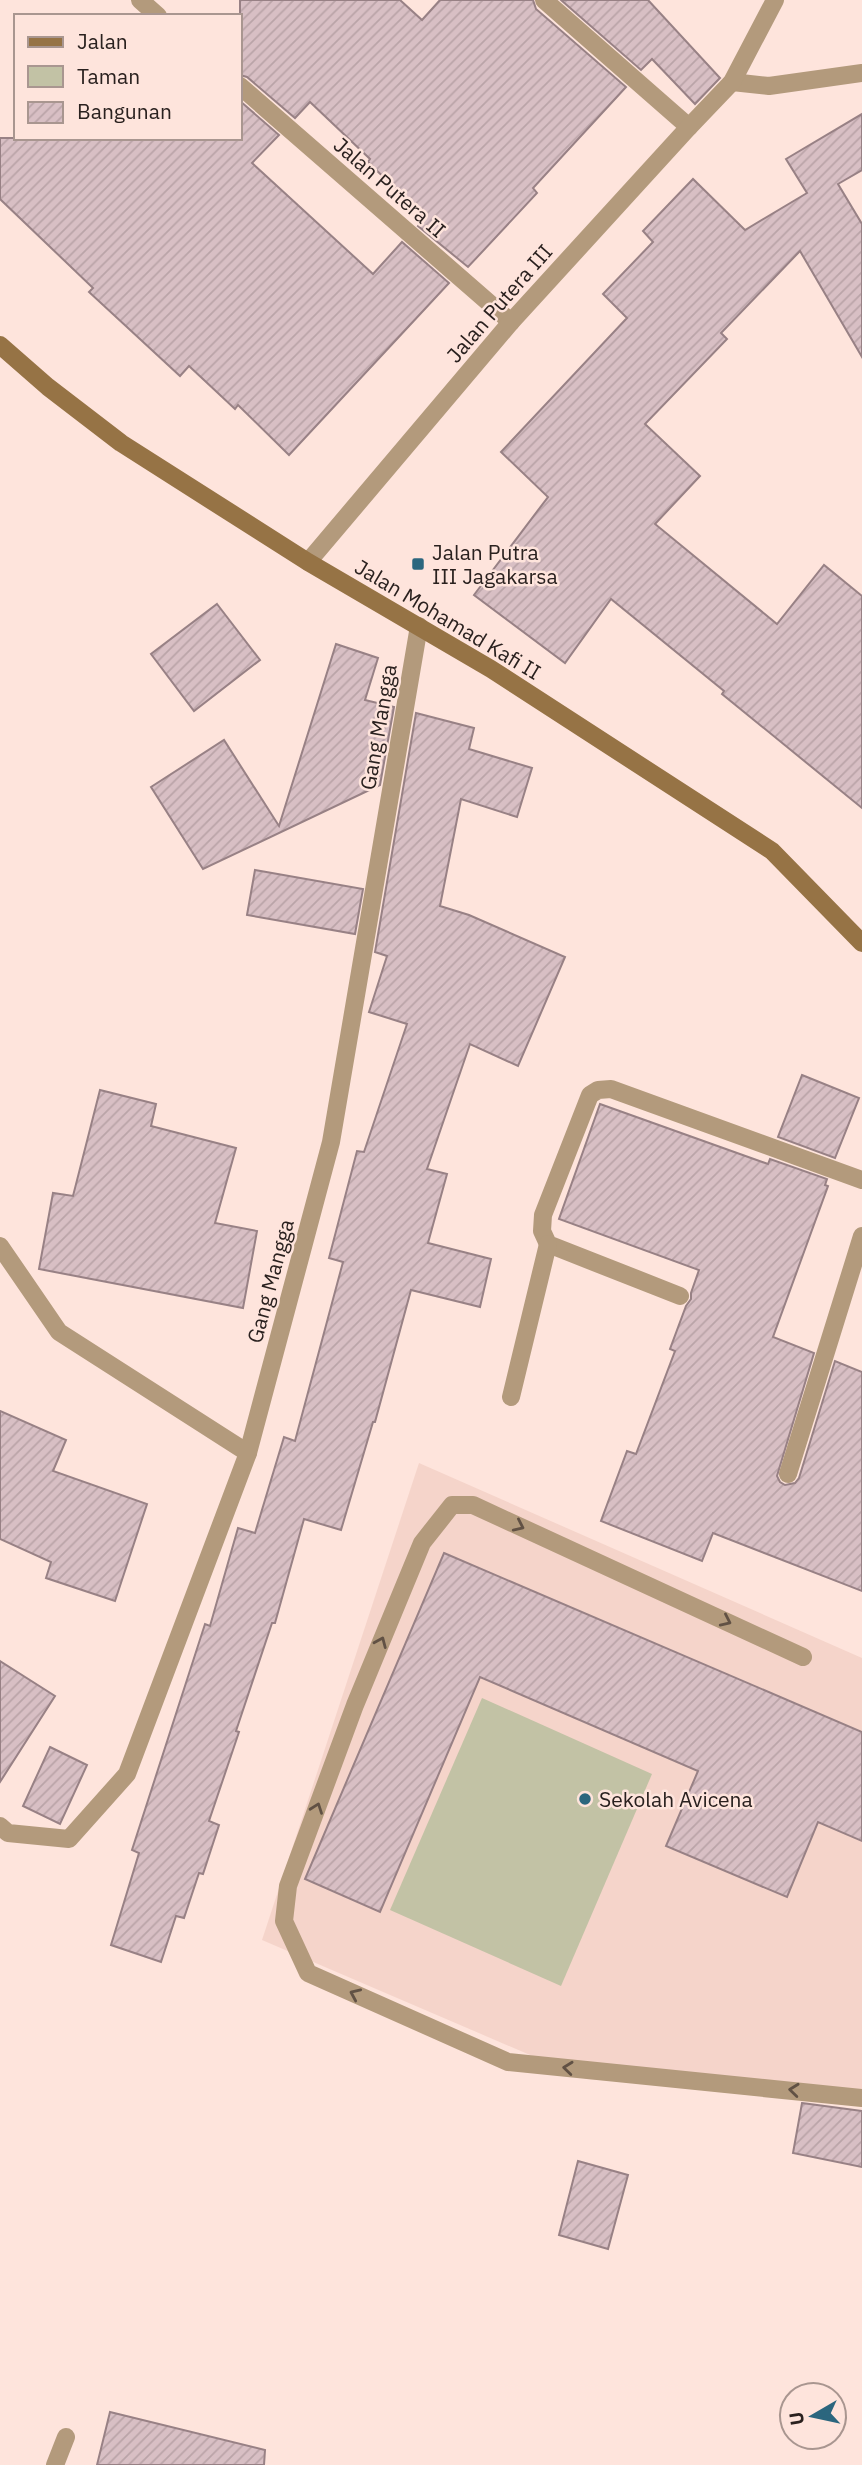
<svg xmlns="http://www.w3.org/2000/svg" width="862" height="2465" font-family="'IBM Plex Sans',sans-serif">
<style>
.built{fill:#f5d4ca}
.green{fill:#c2c2a5}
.building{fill:url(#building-hatch);stroke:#988185;stroke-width:2}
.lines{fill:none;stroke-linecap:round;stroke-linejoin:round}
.lane{stroke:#b39a7c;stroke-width:18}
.street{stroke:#b39a7c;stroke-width:18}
.secondary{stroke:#967345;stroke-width:18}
.oneway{stroke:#615144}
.poi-dot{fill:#2b667e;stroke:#fee4dc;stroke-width:2.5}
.labels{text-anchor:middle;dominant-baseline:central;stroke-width:5;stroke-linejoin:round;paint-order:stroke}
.street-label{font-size:21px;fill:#2a211f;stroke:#fee4dc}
.poi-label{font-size:21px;fill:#2a211f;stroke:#fee4dc;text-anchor:start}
</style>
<defs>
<pattern id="building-hatch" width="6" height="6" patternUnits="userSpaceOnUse" patternTransform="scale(1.75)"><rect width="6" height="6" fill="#d8bfc4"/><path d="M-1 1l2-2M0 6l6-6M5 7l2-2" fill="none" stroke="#baa4a8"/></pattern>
</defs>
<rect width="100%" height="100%" fill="#fee4dc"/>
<path class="built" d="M419,1463l443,195v441l-276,-20 -324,-139z"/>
<path class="green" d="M482,1698l170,76 -91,212 -171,-76z"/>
<g class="building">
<path d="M240,0h160l22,20 18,-20h93l3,9 90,78 -93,101 4,5 -69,74 -50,-41 7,-9 -57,-55 2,-3 -60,-57 -15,16 -48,-41 -7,-2z"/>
<path d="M561,0h87l72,78 -25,26 -43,-45 -11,11z"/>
<path d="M240,101l39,34 -27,28 121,111 29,-32 47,41 -160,172 -51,-50 -3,4 -46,-43 -9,10 -91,-84 4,-4 -93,-89v-61h240z"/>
<path d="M862,114v56l-24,14 24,40v133l-62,-106 -79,82 6,6 -82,85 55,52 -45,48 122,100 47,-59 38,31v212l-140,-114 2,-3 -113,-92 -46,64 -91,-68 74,-98 -47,-45 126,-134 -24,-24 50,-52 -10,-11 50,-52 52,51 62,-37 -21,-34z"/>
<path d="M217,604l43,56 -66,51 -43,-57z"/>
<path d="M336,644l42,14 -13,42 29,7 -14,78 -177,84 -52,-82 73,-47 55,86z"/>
<path d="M416,713l58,15 -5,21 63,19 -15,49 -56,-18 -21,107 29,9 96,42 -47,109 -48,-22 -43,125 20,5 -19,69 63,16 -11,48 -69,-17 -36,132h-2l-32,108 -37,-11 -29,104h-3l-36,108 3,1 -30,89 10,4 -16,49 -4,-1 -15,45 -8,-2 -15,46 -50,-17 28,-92 -7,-3 73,-226 5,2 28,-98 17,5 29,-96 11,4 48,-179 -14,-4 28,-107 7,1 43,-128 -38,-12 18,-56 -12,-4z"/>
<path d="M255,870l108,19 -8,45 -108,-19z"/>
<path d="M802,1075l57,23 -24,60 -57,-21z"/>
<path d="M100,1090l56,14 -5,22 85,22 -21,75 42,8 -14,77 -204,-39 14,-76 20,3z"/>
<path d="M600,1104l168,60 2,-5 57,20 -2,6 3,1 -55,151 41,16 -37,123 3,6 5,3 10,-2 4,-5 36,-117 27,11v219l-149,-58 -11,28 -101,-40 26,-70 9,3 39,-103 -5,-2 16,-43 5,-7v-6l8,-23 -140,-51z"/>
<path d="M0,1411l66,29 -13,31 94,33 -32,97 -69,-23 5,-16 -51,-23z"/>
<path d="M444,1553l418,179v109l-44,-19 -31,75 -121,-51 32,-75 -218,-94 -100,235 -75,-33z"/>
<path d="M0,1661l55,35 -55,86z"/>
<path d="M50,1747l37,18 -27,59 -37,-18z"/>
<path d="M802,2103l60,8v56l-69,-14z"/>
<path d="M578,2161l50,14 -20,74 -49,-14z"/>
<path d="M110,2412l155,38 -1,15h-167z"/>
</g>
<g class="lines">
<path class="lane" d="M803,1657l-330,-152h-21l-30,38 -67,162 -67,181 -4,35 24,52 200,89 354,36"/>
<g class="street">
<path d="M140,0l18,16"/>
<path d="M544,0l145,127"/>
<path d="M732,82l37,4 93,-13"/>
<path d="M240,86l271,236"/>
<path d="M308,562l203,-240 178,-195 43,-45 43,-82"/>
<path d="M0,1246l59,86 189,121"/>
<path d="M680,1296l-132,-52 -6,-13 1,-16 47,-120 8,-5 13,-1 251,91"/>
<path d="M511,1397l37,-153"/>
<path d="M788,1474l74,-238"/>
<path d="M0,1826l8,7 61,6 58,-65 121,-321 83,-311 88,-516"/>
<path d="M55,2465l11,-28"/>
</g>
<path class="secondary" d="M0,345l48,42 73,56 187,119 183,107 281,182 90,92"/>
</g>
<defs><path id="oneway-chevron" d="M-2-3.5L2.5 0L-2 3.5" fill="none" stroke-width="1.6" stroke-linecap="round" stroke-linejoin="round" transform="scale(1.75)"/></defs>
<g class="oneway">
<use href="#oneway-chevron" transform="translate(519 1526) rotate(25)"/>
<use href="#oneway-chevron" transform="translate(726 1621) rotate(25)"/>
<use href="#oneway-chevron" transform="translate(381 1642) rotate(-67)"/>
<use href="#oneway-chevron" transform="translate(317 1808) rotate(-70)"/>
<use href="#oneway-chevron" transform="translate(355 1994) rotate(-156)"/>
<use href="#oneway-chevron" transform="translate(568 2068) rotate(-174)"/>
<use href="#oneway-chevron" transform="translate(794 2090) rotate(-174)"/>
</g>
<g class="poi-dot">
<rect x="411" y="557" width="14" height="14" rx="3.5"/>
<circle cx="585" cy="1799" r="7"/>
</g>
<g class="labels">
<g class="street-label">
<text transform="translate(390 187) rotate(41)">Jalan Putera II</text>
<text transform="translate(499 303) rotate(-49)">Jalan Putera III</text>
<text transform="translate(448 619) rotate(31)">Jalan Mohamad Kafi II</text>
<text transform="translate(378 727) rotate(-80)">Gang Mangga</text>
<text transform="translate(270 1281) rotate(-75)">Gang Mangga</text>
</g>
<g class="poi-label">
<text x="432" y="552">Jalan Putra<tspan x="432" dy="24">III Jagakarsa</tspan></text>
<text x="599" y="1799">Sekolah Avicena</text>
</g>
</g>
<rect x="14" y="14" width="228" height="126" fill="#fee4dc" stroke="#a99690" stroke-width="2"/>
<rect x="28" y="37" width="35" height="10" fill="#967345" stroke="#a99690" stroke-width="2"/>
<text x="77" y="49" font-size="21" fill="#2a211f">Jalan</text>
<rect x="28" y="66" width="35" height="21" fill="#c2c2a5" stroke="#a99690" stroke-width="2"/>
<text x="77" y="84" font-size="21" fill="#2a211f">Taman</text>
<rect x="28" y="102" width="35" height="21" fill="url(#building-hatch)" stroke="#a99690" stroke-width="2"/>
<text x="77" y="119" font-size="21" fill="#2a211f">Bangunan</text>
<g transform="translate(813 2416) rotate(261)"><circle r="33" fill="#fee4dc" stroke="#a99690" stroke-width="2"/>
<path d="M0-5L12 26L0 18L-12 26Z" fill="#2b667e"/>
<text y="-10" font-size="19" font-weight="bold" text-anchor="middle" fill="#2a211f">U</text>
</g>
</svg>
